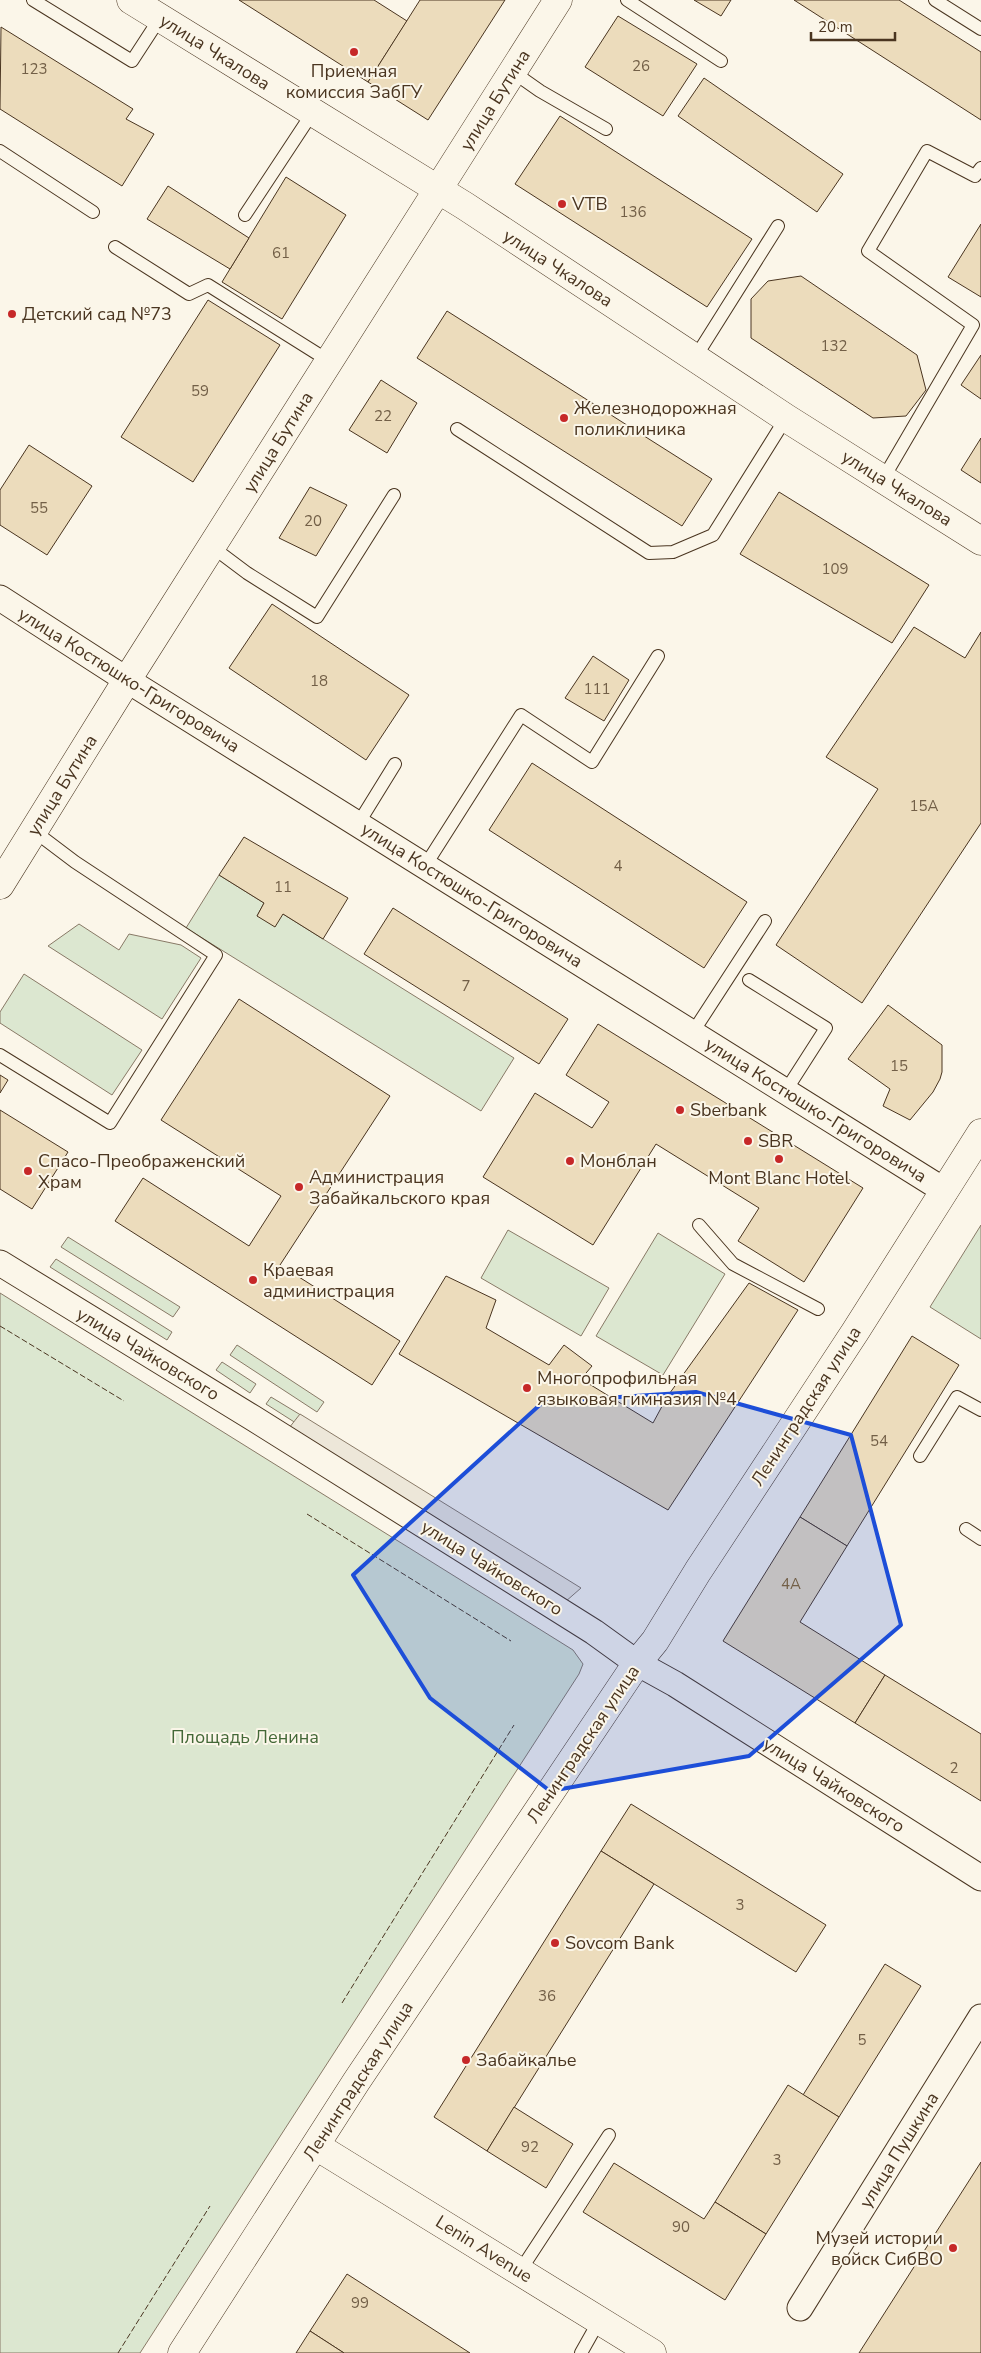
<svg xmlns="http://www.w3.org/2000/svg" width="981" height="2353" font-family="'Nunito Sans',sans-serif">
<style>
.green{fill:#dce7d0;stroke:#887966}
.parking{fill:#ede7d9;stroke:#887966}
.building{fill:#ecdcbc;stroke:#4a3520}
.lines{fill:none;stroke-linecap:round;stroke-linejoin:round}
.service-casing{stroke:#4a3520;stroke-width:14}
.minor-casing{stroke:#4a3520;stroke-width:27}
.secondary-casing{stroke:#4a3520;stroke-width:29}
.service{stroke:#fbf6e9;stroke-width:12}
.minor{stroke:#fbf6e9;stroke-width:25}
.secondary{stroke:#fbf6e9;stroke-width:28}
.fence{stroke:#4a3520;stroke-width:1;stroke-dasharray:6 2.5;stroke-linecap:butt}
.marked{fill:#1d4ed8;fill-opacity:0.2;stroke:#1d4ed8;stroke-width:4;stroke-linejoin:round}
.poi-dot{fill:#c62828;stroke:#fbf6e9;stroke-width:2}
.labels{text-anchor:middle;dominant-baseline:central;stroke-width:4;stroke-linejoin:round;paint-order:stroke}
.number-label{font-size:15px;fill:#725f47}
.street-label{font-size:18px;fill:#4a3520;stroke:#fbf6e9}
.poi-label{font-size:18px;fill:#4a3520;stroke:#fbf6e9;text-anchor:start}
.park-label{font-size:18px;fill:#436837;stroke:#fbf6e9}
</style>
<rect width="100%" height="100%" fill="#fbf6e9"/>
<g class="green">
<path d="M219,875l45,28 -7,13 26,-2 231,144 -33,53 -295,-183z"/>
<path d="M79,924l40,26 10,-16 52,11 20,13 -39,61 -114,-73z"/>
<path d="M24,974l118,76 -30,45 -112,-72v-11z"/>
<path d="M981,1225v114l-51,-32z"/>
<path d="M508,1230l101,58 -28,48 -100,-58z"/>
<path d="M658,1233l67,41 -62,101 -67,-39z"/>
<path d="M68,1237l112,70 -7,10 -112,-70z"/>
<path d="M56,1259l116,73 -5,8 -117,-73z"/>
<path d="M0,1293l573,357 10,14 -4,10 -439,679h-140z"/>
<path d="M237,1345l87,57 -7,10 -87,-57z"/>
<path d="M222,1362l34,22 -6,9 -34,-23z"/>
<path d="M271,1397l33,20 -5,8 -33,-21z"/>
</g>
<path class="parking" d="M300,1414l281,174 -16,14 -276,-174z"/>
<g class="building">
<path d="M239,0h135l33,21 -39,61z"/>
<path d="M420,0h85l-77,120 -60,-38z"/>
<path d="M694,0h37l-10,16z"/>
<path d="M794,0h105l82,52v68z"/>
<path d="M618,16l79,48 -34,52 -78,-49z"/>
<path d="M1,27l132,82 -7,10 28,15 -32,52 -122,-77z"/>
<path d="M704,78l139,96 -26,38 -139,-96z"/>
<path d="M560,116l192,123 -45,68 -192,-123z"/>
<path d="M286,177l60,38 -64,104 -60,-37z"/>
<path d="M168,186l81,52 -19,31 -83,-50z"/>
<path d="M981,224v73l-33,-20z"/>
<path d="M801,276l116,79 9,35 -20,26 -33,2 -122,-80v-39l17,-18z"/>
<path d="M208,300l72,45 -87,137 -72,-45z"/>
<path d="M447,311l265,168 -30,47 -265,-168z"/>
<path d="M981,355v44l-20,-14z"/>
<path d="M381,380l36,23 -30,50 -38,-23z"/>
<path d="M981,438v45l-20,-13z"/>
<path d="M29,445l63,41 -45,69 -47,-30v-35z"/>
<path d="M310,487l37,18 -31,51 -37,-18z"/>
<path d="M779,492l150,93 -37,58 -152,-89z"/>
<path d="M272,604l137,91 -43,65 -137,-92z"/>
<path d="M914,627l51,31 16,-26v191l-119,180 -86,-58 102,-156 -52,-32z"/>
<path d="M593,656l36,24 -25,41 -39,-23z"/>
<path d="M532,763l215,139 -43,66 -215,-138z"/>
<path d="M244,837l104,61 -25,41 -40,-25 -8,13 -18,-11 7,-13 -45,-28z"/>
<path d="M393,908l175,111 -29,45 -175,-110z"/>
<path d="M239,999l151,97 -110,169 120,76 -28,44 -257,-164 28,-43 106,68 32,-50 -120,-76z"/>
<path d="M888,1005l54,40v27l-2,7 -7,13 -23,28 -27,-14 7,-17 -42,-30z"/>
<path d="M598,1024l265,164 -59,94 -66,-41 21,-33 -103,-64 -63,101 -110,-68 52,-84 57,35 17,-26 -43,-27z"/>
<path d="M0,1075l8,5 -8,13z"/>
<path d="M0,1110l68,42 -36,57 -32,-20z"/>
<path d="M446,1276l50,24 -10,28 63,37 15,-20 28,21 -11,13 72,44 14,-26 82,-114 49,27 -130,200 -269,-156z"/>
<path d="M912,1336l47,29 -112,181 -47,-29z"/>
<path d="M800,1517l47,29 -47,76 85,53 -30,48 -132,-82z"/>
<path d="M885,1675l96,59v67l-126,-78z"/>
<path d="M631,1804l195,121 -30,47 -195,-121z"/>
<path d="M601,1851l53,33 -167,267 -53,-34z"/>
<path d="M885,1964l36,22 -82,131 -36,-22z"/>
<path d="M788,2085l51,32 -73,117 -51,-32z"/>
<path d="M514,2107l59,37 -27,44 -59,-37z"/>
<path d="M981,2162v191h-122z"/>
<path d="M614,2163l90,56 11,-17 51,32 -41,66 -142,-88z"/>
<path d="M347,2274l123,79h-126l-34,-22z"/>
<path d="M310,2331l34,22h-48z"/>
</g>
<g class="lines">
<defs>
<g id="service">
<path d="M33,0l99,61 28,-43"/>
<path d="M627,0l94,61"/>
<path d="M935,0l46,29"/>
<path d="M513,72l27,19 66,38"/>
<path d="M0,151l93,61"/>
<path d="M245,215l68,-103"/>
<path d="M115,247l74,47 19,-9 121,76"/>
<path d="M695,358l83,-132"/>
<path d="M457,429l192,124 24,-1 40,-17 73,-117"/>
<path d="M883,479l90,-154 -105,-74 59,-100 48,25 6,-8"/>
<path d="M211,546l36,27 70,44 77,-122"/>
<path d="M358,824l37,-60"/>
<path d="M425,866l96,-151 71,47 66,-106"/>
<path d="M749,980l77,48 -41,64"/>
<path d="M693,1032l72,-111"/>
<path d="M0,1055l110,68 106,-168 -141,-93 -41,-31"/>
<path d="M699,1225l34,39 85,45"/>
<path d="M920,1456l37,-59 24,13"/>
<path d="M966,1529l15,10"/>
<path d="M520,2271l89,-136"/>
<path d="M581,2353l18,-32"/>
</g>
<g id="minor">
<path d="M0,598l127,82 818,511"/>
<path d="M0,1263l253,155 341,214 43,31 38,21 306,194"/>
<path d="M800,2308l181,-291"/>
</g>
<g id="secondary">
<path d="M131,0l334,206 321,212 195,123"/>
<path d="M0,885l127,-205 431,-680"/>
<path d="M316,2146l336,207"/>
<path d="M182,2353l174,-271 281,-419 18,-22 43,-70 157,-239 126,-199"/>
</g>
</defs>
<use href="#service" class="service-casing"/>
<use href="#minor" class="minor-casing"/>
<use href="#secondary" class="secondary-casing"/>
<use href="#service" class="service"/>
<use href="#minor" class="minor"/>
<use href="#secondary" class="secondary"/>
<g class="fence">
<path d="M0,1326l124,75"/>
<path d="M307,1514l204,127"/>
<path d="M342,2003l172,-278"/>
<path d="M118,2353l92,-147"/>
</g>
</g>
<path class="marked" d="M696,1392l155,43 50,190 -152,131 -199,35 -120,-93 -77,-123 190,-173z"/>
<g class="poi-dot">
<circle cx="354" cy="52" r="5"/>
<circle cx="562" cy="204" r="5"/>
<circle cx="12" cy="314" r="5"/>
<circle cx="564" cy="418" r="5"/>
<circle cx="680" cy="1110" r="5"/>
<circle cx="748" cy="1141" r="5"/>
<circle cx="779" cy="1159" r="5"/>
<circle cx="570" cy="1161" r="5"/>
<circle cx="28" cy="1171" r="5"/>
<circle cx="299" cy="1187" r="5"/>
<circle cx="253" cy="1280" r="5"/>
<circle cx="527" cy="1388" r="5"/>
<circle cx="555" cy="1943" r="5"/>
<circle cx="466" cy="2060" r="5"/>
<circle cx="953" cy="2248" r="5"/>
</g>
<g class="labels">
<g class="number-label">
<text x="641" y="66">26</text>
<text x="34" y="69">123</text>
<text x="633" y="212">136</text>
<text x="281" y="253">61</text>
<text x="834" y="346">132</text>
<text x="200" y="391">59</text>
<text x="383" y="416">22</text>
<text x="39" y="508">55</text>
<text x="313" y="521">20</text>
<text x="835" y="569">109</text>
<text x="319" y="681">18</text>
<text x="597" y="689">111</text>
<text x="924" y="806">15А</text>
<text x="618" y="866">4</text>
<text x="283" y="887">11</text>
<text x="466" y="986">7</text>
<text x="899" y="1066">15</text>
<text x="879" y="1441">54</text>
<text x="791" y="1584">4А</text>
<text x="954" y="1768">2</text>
<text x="740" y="1905">3</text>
<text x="547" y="1996">36</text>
<text x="862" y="2040">5</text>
<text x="530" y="2147">92</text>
<text x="777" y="2160">3</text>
<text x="681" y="2227">90</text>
<text x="360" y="2303">99</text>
</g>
<g class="street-label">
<text transform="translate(215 52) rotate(32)">улица Чкалова</text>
<text transform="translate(495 100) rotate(-58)">улица Бутина</text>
<text transform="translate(558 268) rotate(33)">улица Чкалова</text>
<text transform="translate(278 442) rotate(-58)">улица Бутина</text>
<text transform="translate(897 488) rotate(32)">улица Чкалова</text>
<text transform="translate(129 680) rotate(32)">улица Костюшко-Григоровича</text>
<text transform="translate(62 785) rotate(-58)">улица Бутина</text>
<text transform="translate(472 895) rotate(32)">улица Костюшко-Григоровича</text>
<text transform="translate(816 1110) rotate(32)">улица Костюшко-Григоровича</text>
<text transform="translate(148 1354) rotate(31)">улица Чайковского</text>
<text transform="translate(806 1406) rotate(-57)">Ленинградская улица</text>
<text transform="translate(492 1568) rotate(32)">улица Чайковского</text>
<text transform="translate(583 1744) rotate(-56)">Ленинградская улица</text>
<text transform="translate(834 1785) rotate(32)">улица Чайковского</text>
<text transform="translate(358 2081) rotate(-57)">Ленинградская улица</text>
<text transform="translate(899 2150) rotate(-58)">улица Пушкина</text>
<text transform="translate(484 2249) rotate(32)">Lenin Avenue</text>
</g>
<g class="poi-label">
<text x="354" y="71" text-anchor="middle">Приемная<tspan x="354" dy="21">комиссия ЗабГУ</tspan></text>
<text x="572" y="204">VTB</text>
<text x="22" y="314">Детский сад №73</text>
<text x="574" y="408">Железнодорожная<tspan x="574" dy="21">поликлиника</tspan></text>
<text x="690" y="1110">Sberbank</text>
<text x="758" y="1141">SBR</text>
<text x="38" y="1161">Спасо-Преображенский<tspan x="38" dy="21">Храм</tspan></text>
<text x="580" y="1161">Монблан</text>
<text x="309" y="1177">Администрация<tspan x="309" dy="21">Забайкальского края</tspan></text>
<text x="779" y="1178" text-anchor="middle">Mont Blanc Hotel</text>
<text x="263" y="1270">Краевая<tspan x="263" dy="21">администрация</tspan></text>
<text x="537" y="1378">Многопрофильная<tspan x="537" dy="21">языковая гимназия №4</tspan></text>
<text x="565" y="1943">Sovcom Bank</text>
<text x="476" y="2060">Забайкалье</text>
<text x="943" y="2238" text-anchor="end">Музей истории<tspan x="943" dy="21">войск СибВО</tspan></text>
</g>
<g class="park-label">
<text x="245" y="1737">Площадь Ленина</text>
</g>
</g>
<path d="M811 32v8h84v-8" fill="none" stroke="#4a3520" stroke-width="2.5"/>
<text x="818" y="32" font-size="15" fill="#4a3520" stroke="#fbf6e9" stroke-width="4" paint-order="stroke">20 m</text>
</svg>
